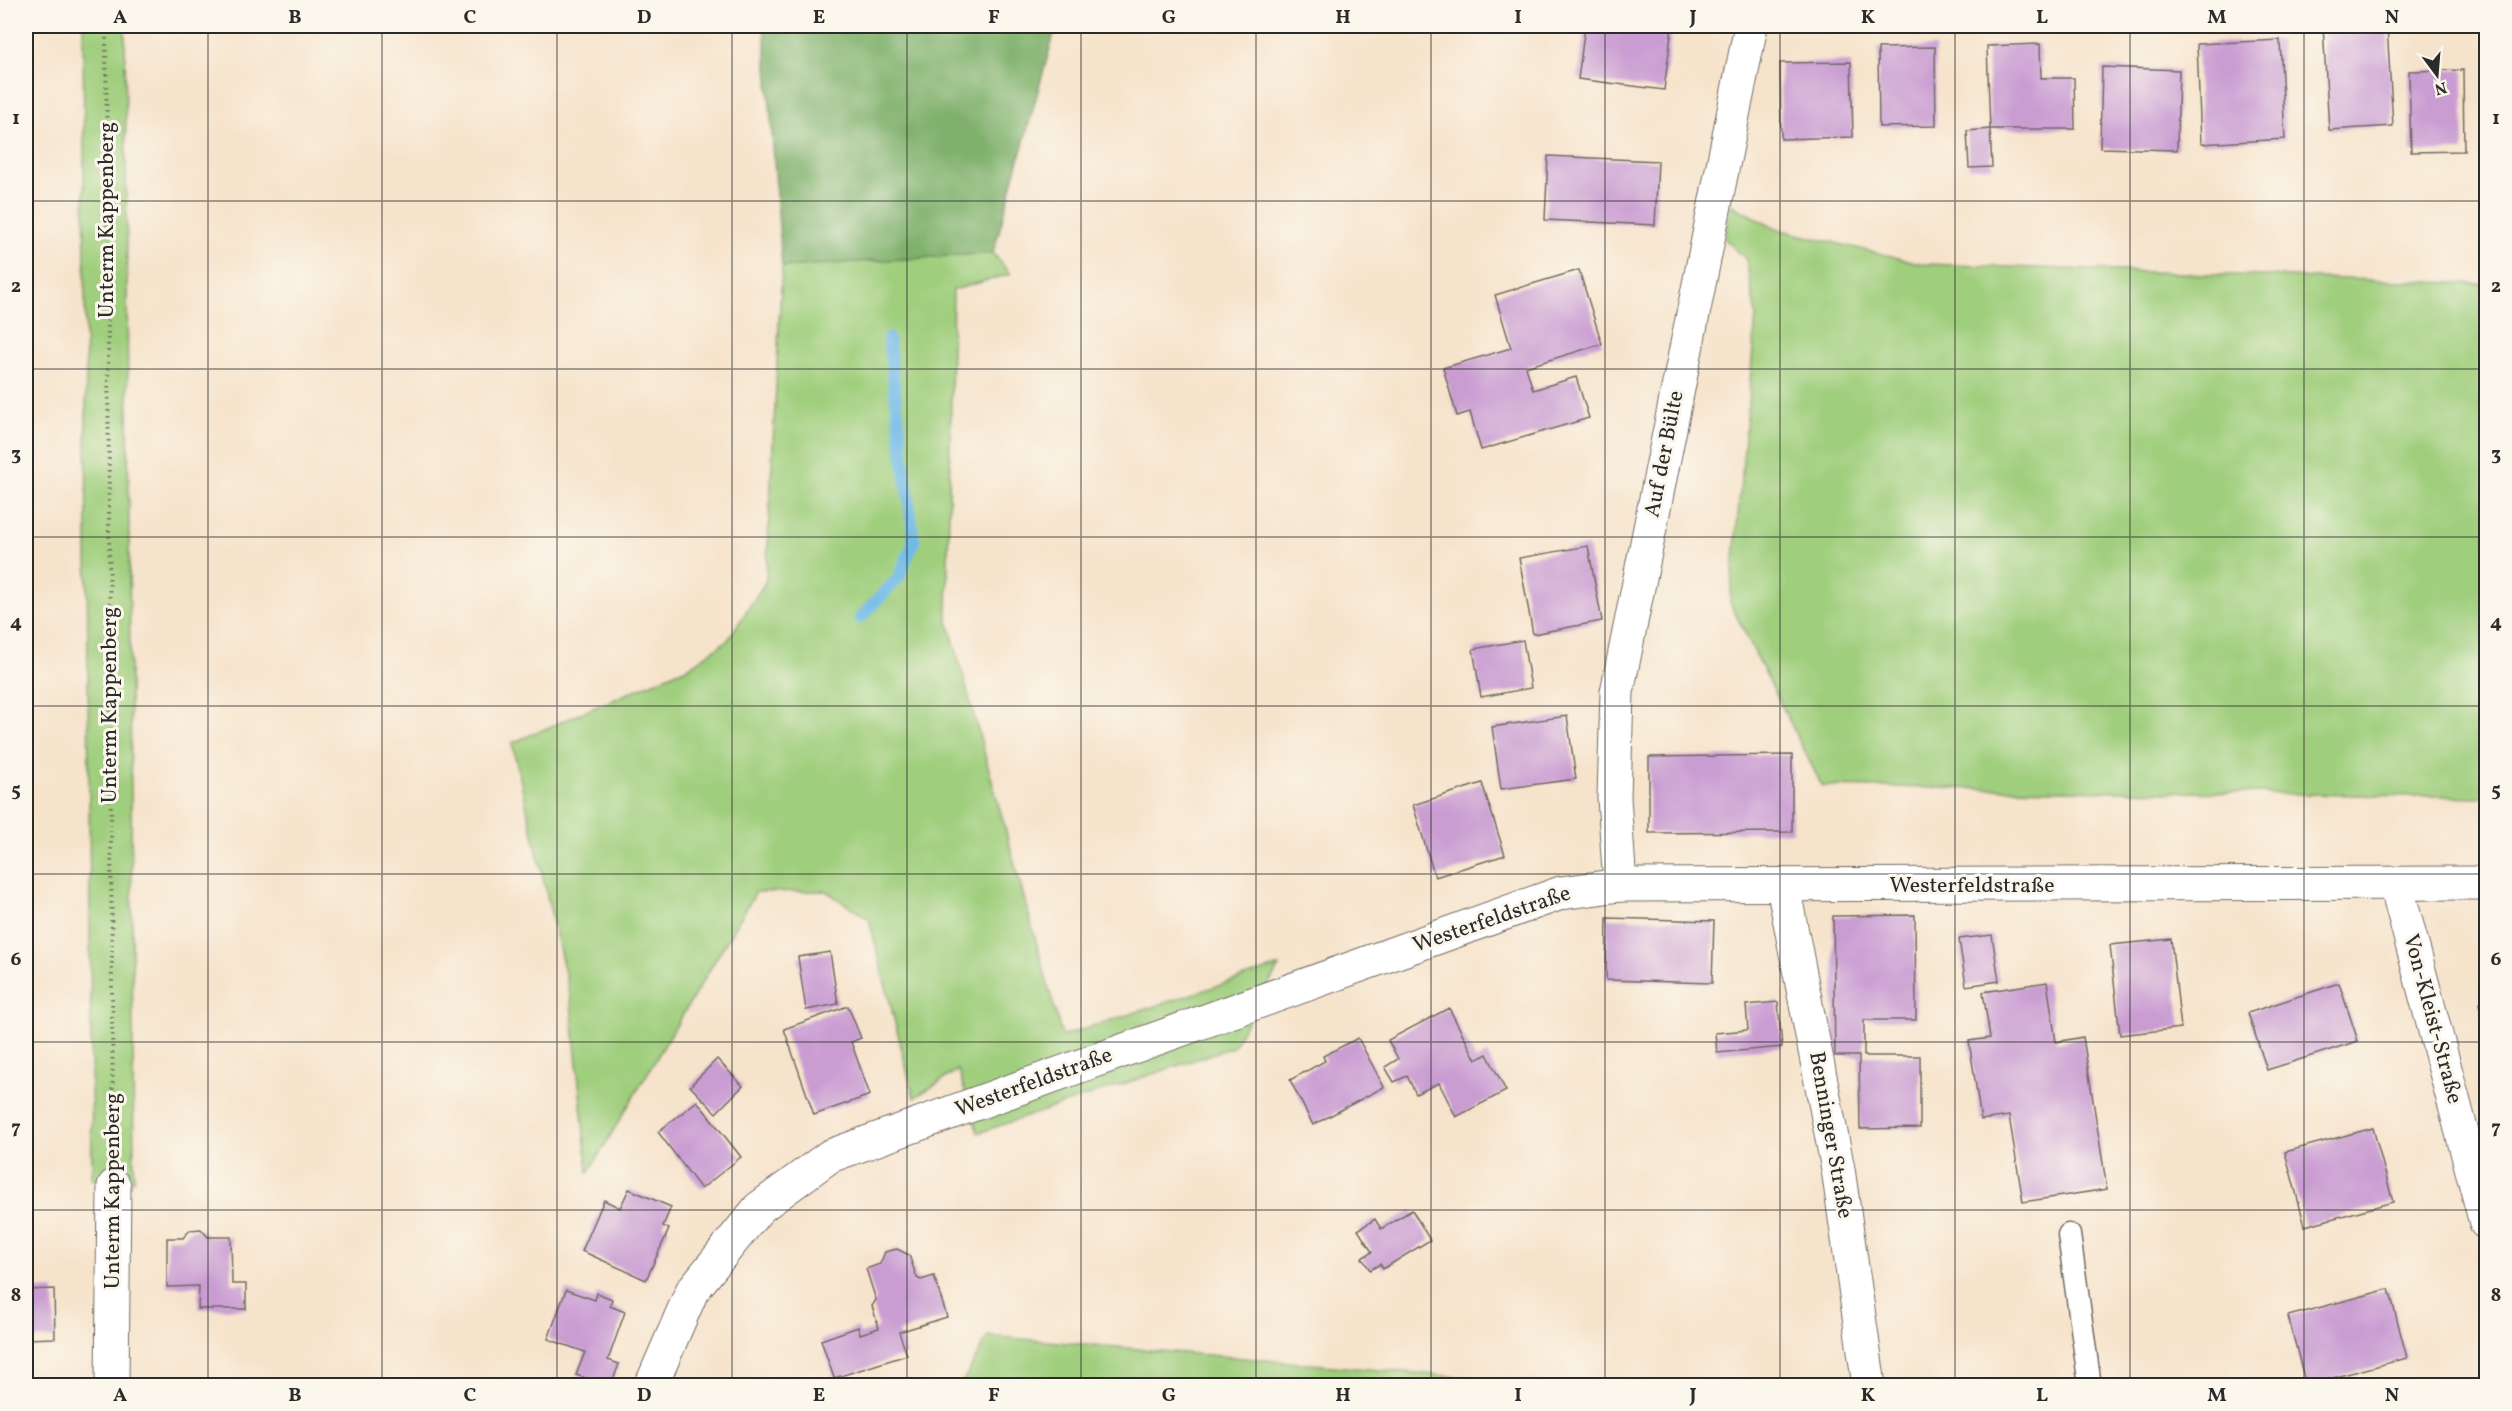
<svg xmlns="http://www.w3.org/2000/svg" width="2512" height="1411" font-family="Vollkorn,serif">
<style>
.green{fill:#9fce7c;stroke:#657c54;stroke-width:1.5}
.forest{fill:#7fb16c;stroke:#556e4c;stroke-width:1.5}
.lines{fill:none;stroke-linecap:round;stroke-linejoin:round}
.stream{stroke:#6fbae8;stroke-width:12}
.building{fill:#c99cd2}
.lane-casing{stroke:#726b63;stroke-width:25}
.street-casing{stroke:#726b63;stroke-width:35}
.path{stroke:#726b63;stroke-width:4;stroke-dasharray:1.5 4.5;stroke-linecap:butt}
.lane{stroke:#fff;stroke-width:22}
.street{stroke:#fff;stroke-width:33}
.grid{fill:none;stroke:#2b2b2b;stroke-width:1.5;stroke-opacity:0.55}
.labels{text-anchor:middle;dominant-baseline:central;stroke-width:6;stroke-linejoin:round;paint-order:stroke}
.street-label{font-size:22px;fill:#2b2b2b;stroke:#fbf7ec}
.neatline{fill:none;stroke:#2b2b2b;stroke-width:2}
.grid-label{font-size:20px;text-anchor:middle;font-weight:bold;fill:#2b2b2b}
</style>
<rect width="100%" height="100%" fill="#fbf7ec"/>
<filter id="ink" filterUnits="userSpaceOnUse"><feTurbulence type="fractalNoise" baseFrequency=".0167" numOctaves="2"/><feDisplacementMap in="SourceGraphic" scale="12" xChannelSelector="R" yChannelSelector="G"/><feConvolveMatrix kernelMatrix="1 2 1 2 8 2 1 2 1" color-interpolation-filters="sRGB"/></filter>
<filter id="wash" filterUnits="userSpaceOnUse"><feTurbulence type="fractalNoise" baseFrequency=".008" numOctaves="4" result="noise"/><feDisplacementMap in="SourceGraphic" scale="24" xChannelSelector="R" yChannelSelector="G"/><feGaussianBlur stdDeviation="1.35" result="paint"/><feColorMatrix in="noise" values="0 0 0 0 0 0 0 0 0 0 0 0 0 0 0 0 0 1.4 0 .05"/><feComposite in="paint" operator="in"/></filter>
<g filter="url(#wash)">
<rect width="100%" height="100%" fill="#f6e3cb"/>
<g class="green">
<path d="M83,26h42l9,1154h-42z"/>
<path d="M1730,204l46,25 148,35 562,20v513l-664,-11 -92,-183 26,-287 -10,-57 -21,-20z"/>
<path d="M993,253l17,21 -57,16 -6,327 115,419 217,-70 -46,81 -255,86 -20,-63 -44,28 -45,-179 -43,-28 -70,1 -168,281 -18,-178 -58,-252 177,-76 39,-27 38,-59 16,-314z"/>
<path d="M988,1336l565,49h-592z"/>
</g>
<path class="forest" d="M764,26h292l-63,227 -211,14z"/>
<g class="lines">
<path class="stream" d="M860,618l39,-41 15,-36 -26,-203"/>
</g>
<g id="blocks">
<g class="building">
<path d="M1585,26l87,1 -8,63 -86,-11z"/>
<path d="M2323,26h64l6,100 -64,4z"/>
<path d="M2280,40l5,99 -84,5 -4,-100z"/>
<path d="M2040,44l1,34h33l1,51h-85l-3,-83z"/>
<path d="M1935,47l1,79 -57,1 -1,-79z"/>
<path d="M1851,62l2,75 -72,2 -1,-76z"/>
<path d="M2102,67l77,3 -2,80 -77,-2z"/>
<path d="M2463,70l1,81 -53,1 -2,-81z"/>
<path d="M1990,129l2,38 -23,1 -2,-37z"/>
<path d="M1548,156l110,5 -3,64 -110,-5z"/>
<path d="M1579,270l23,74 -76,23 7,23 43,-13 13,41 -108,32 -11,-38 -13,4 -14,-48 68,-20 -16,-53z"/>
<path d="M1588,546l14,75 -69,13 -14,-76z"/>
<path d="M1523,640l8,48 -50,9 -8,-48z"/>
<path d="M1567,716l9,63 -75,10 -9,-62z"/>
<path d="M1792,755v77l-143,1v-76z"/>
<path d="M1482,783l23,72 -70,22 -22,-72z"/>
<path d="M1915,915l1,105h-52v36h56v72l-60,1 -1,-73h-24l-2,-140z"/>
<path d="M1607,918l107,3 -2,62 -106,-3z"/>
<path d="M1992,935l7,46 -33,5 -7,-47z"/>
<path d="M2171,939l10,89 -61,7 -10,-90z"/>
<path d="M830,952l8,52 -32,6 -8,-53z"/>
<path d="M2047,982l9,60 27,-5 24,152 -84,13 -14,-86 -28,4 -12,-79 21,-3 -7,-46z"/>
<path d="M2339,983l19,58 -91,29 -19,-57z"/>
<path d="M1778,1002l4,45 -65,6 -2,-20 33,-3 -2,-25z"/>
<path d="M2486,1002v28l-6,-27z"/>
<path d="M848,1006l13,32 -10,4 19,53 -56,20 -30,-86z"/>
<path d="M1449,1008l27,52 11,-6 19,37 -50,26 -17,-34 -23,11 -9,-18 -13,6 -9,-15 13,-8 -10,-19z"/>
<path d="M1358,1038l26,49 -71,38 -23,-45 35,-19 -2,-5z"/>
<path d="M717,1059l26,27 -27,27 -26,-27z"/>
<path d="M697,1101l44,56 -40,32 -43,-57z"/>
<path d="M2373,1128l20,74 -88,24 -20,-74z"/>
<path d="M629,1189l42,18 -8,19 6,3 -23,51 -64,-29 22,-51 16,8z"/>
<path d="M1412,1210l18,30 -47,29 -3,-5 -10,6 -8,-12 10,-6 -14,-22 17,-11 6,10z"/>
<path d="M201,1229l7,8h23l1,47h14v25h-48l1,-23 -32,1v-49h16l7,-8z"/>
<path d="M897,1249l12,6 8,23 4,2 13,-4 13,41 -48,15 8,23 -73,23 -13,-38 37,-13 2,7 19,-6 -7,-22 4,-6 -10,-31 14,-5 5,-12z"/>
<path d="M54,1289l1,49 -29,1v-49z"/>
<path d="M2389,1289l18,69 -101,27 -18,-69z"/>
<path d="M566,1290l29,10 2,-7 15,6 -2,7 15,6 -17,48 11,4 -8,22 -35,-11 9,-23 -37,-13z"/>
<rect x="26" y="1379" width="25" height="7"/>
</g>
</g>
</g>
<g filter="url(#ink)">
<use href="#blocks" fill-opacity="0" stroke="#726b63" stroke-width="1.5"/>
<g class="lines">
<defs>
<path id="lane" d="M2069,1235l21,151"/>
<g id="street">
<path d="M2396,884l90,339"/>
<path d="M1620,885l-6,-87 3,-106 134,-666"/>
<path d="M1783,886l55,283 31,217"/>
<path d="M112,1386l2,-200"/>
<path d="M651,1386l41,-95 67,-83 71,-52 731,-263 59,-8 866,-2"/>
</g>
</defs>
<use href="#lane" class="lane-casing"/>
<use href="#street" class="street-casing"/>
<path class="path" d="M106,26l7,1124"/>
<use href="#lane" class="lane"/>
<use href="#street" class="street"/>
</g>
</g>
<path class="grid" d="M208,26v1360M382,26v1360M557,26v1360M732,26v1360M907,26v1360M1081,26v1360M1256,26v1360M1431,26v1360M1605,26v1360M1780,26v1360M1955,26v1360M2130,26v1360M2304,26v1360M26,201h2460M26,369h2460M26,537h2460M26,706h2460M26,874h2460M26,1042h2460M26,1210h2460"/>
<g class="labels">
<g class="street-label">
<text transform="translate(107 220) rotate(-90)">Unterm Kappenberg</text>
<text transform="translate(1665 454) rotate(-79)">Auf der Bülte</text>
<text transform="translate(110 705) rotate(-90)">Unterm Kappenberg</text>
<text x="1972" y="886">Westerfeldstraße</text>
<text transform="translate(1492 920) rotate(-19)">Westerfeldstraße</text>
<text transform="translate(2432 1019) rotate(75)">Von-Kleist-Straße</text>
<text transform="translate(1034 1083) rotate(-20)">Westerfeldstraße</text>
<text transform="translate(1830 1135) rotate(80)">Benninger Straße</text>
<text transform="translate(113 1191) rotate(-90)">Unterm Kappenberg</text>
</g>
</g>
<rect width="2512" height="1411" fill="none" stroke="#fbf7ec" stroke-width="66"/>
<g transform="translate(2437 75) rotate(164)" stroke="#fbf7ec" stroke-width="4.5" paint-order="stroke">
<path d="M0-4.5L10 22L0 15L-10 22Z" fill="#2b2b2b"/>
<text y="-9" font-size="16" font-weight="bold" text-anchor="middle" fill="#2b2b2b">N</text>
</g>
<rect x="33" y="33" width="2446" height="1345" class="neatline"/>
<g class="grid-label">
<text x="120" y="23">A</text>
<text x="295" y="23">B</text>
<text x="470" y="23">C</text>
<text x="644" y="23">D</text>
<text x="819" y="23">E</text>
<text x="994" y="23">F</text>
<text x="1169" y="23">G</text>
<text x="1343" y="23">H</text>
<text x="1518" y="23">I</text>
<text x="1693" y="23">J</text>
<text x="1868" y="23">K</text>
<text x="2042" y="23">L</text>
<text x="2217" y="23">M</text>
<text x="2392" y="23">N</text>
<text x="16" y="124">1</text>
<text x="2496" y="124">1</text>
<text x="16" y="292">2</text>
<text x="2496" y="292">2</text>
<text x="16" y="460">3</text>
<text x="2496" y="460">3</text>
<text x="16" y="628">4</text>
<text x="2496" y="628">4</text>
<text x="16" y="796">5</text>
<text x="2496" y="796">5</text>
<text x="16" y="965">6</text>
<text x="2496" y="965">6</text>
<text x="16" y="1133">7</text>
<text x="2496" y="1133">7</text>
<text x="16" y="1301">8</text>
<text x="2496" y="1301">8</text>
<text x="120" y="1401">A</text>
<text x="295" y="1401">B</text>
<text x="470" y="1401">C</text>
<text x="644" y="1401">D</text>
<text x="819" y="1401">E</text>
<text x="994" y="1401">F</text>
<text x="1169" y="1401">G</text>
<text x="1343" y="1401">H</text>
<text x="1518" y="1401">I</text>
<text x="1693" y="1401">J</text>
<text x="1868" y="1401">K</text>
<text x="2042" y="1401">L</text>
<text x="2217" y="1401">M</text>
<text x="2392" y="1401">N</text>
</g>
</svg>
